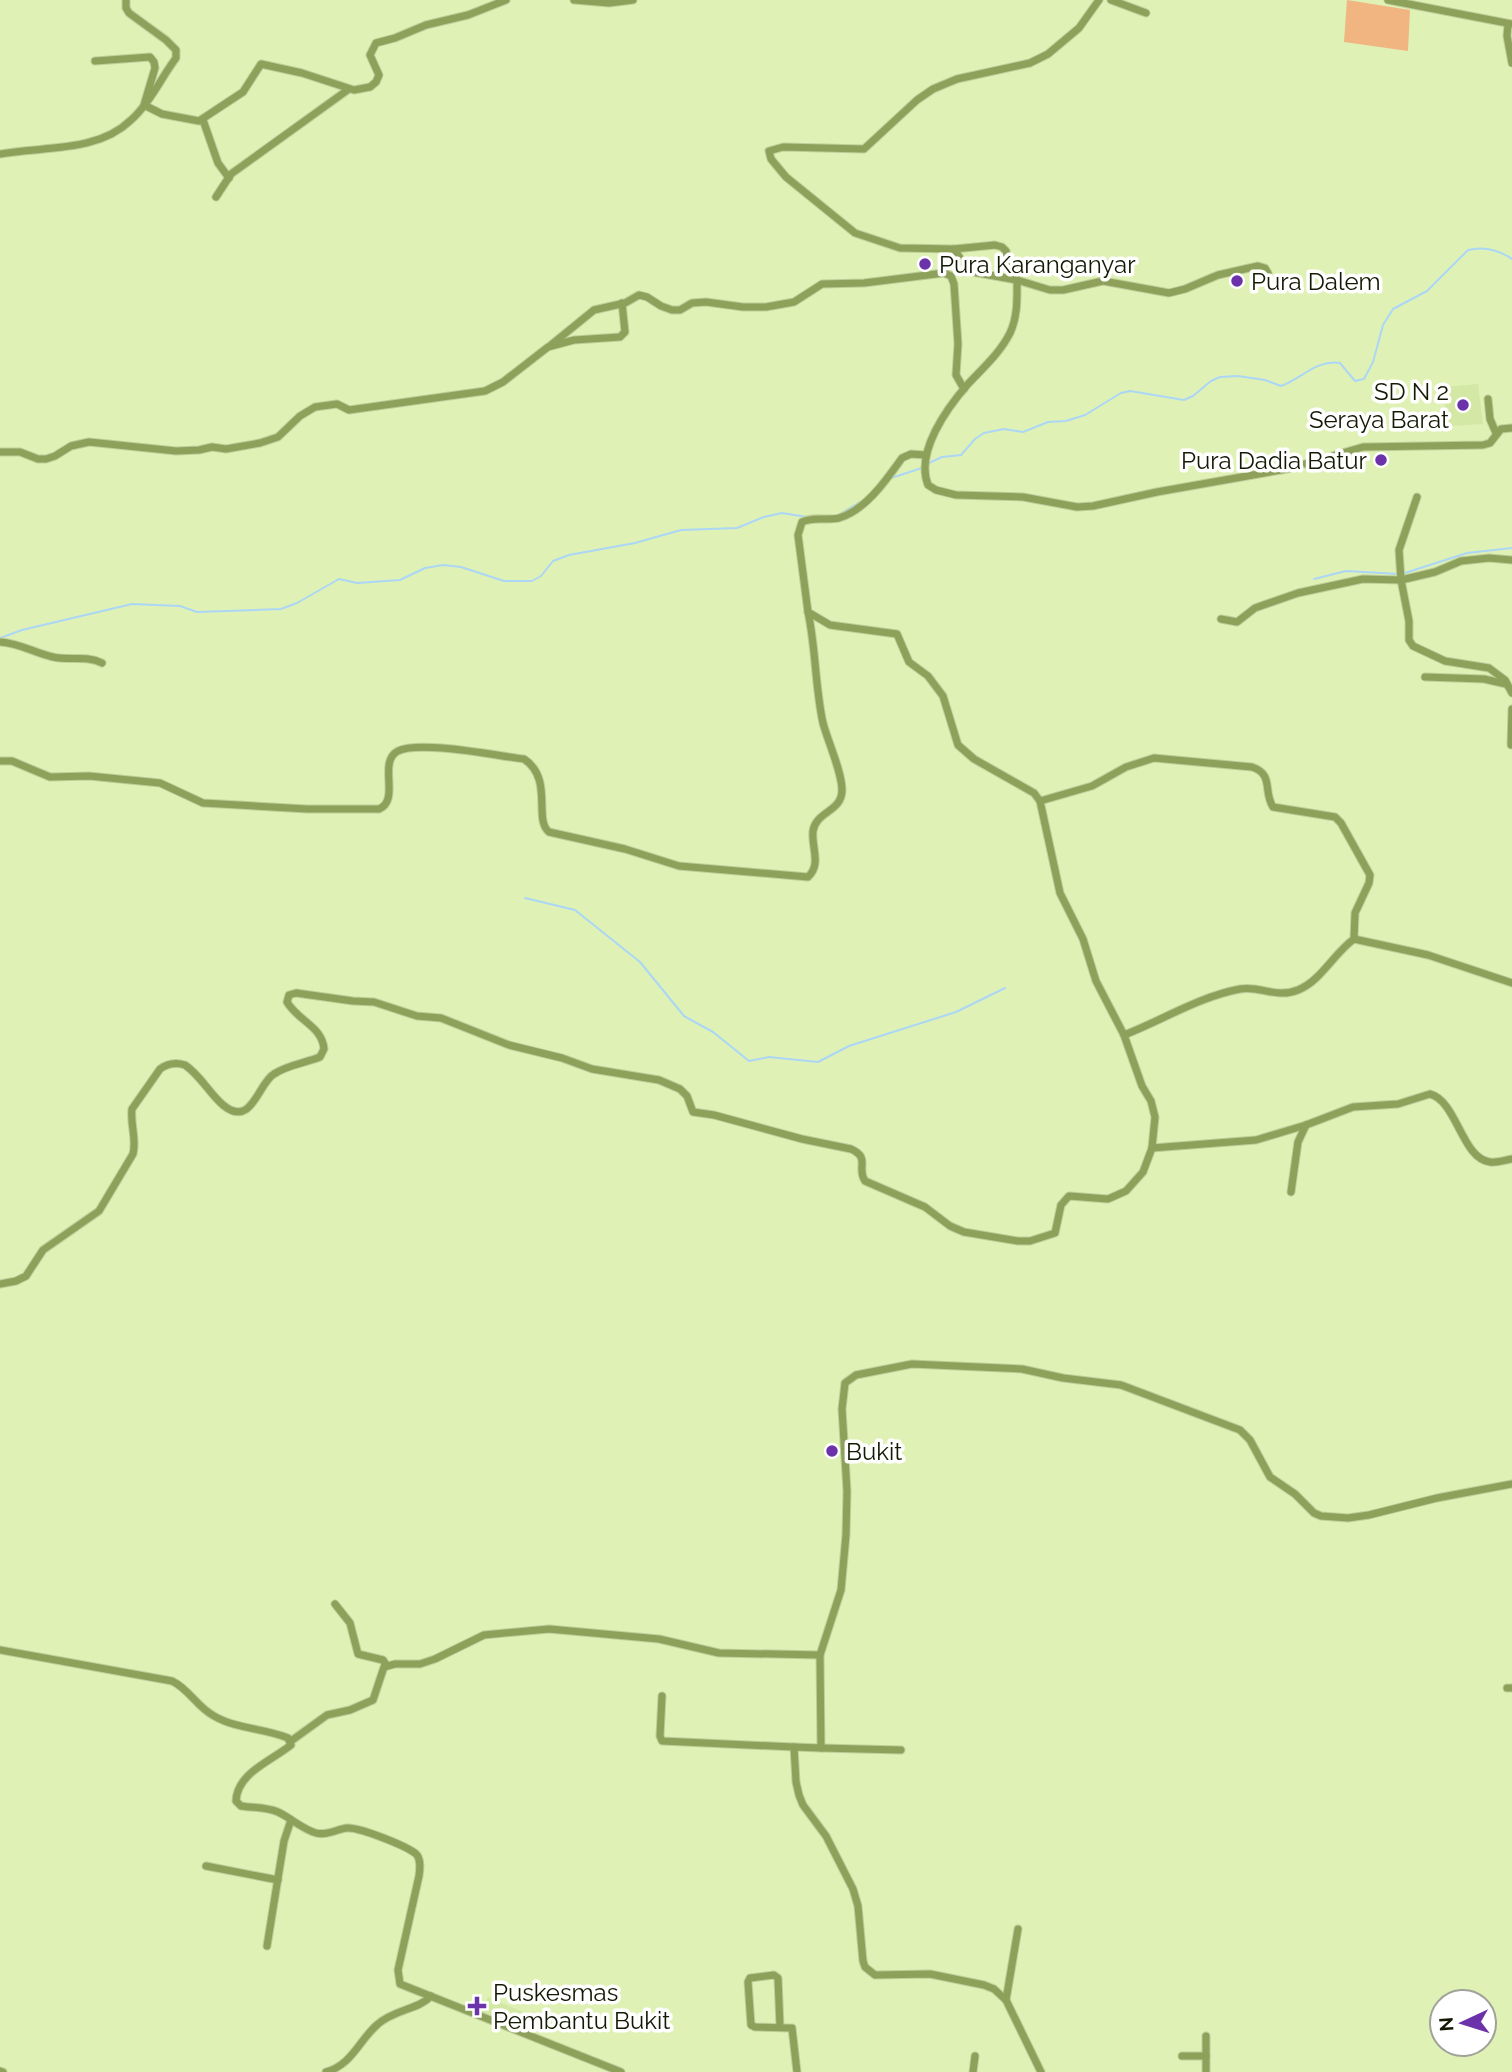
<svg xmlns="http://www.w3.org/2000/svg" width="1512" height="2072" font-family="Raleway,sans-serif">
<style>
.built{fill:#d3e8a4}
.green{fill:#f1b582}
.lines{fill:none;stroke-linecap:round;stroke-linejoin:round}
.stream{stroke:#acd6f6;stroke-width:2}
.minor-casing{stroke:#bece99;stroke-width:9}
.minor{stroke:#8da15b;stroke-width:7}
.poi-dot{fill:#6c32a9;stroke:#fff;stroke-width:2.5}
.labels{text-anchor:middle;dominant-baseline:central;stroke-width:7;stroke-linejoin:round;paint-order:stroke}
.poi-label{font-size:24px;fill:#131903;stroke:#fff;text-anchor:start}
</style>
<rect width="100%" height="100%" fill="#dff1b5"/>
<g class="built">
<path d="M1478,384l5,40 -36,2 -4,-39z"/>
<path d="M488,1997l44,19 -7,16 -44,-19z"/>
</g>
<path class="green" d="M1347,0l63,10 -2,41 -64,-9z"/>
<g class="lines">
<g class="stream">
<path d="M929,463l13,-6 19,-2 14,-16 9,-6 20,-4 19,3 25,-10 18,-1 19,-6 36,-22 9,-2 54,9 9,-4 18,-15 9,-4 18,-1 27,4 16,6c20,-7 36,-27 59,-23l15,18 9,-2 9,-17 10,-37 10,-16 34,-18 41,-41c16,-4 31,0 44,9"/>
<path d="M891,478l31,-10"/>
<path d="M840,514l25,-15"/>
<path d="M1405,573l62,-20 45,-5"/>
<path d="M1314,579l32,-8 53,3"/>
<path d="M0,638l22,-8 110,-26 48,2 17,6 84,-3 16,-6 42,-24 18,4 43,-3 25,-12 18,-3 18,2 43,14h28l9,-5 12,-15 16,-6 66,-12 46,-13 56,-2 27,-11 18,-4 25,4"/>
<path d="M525,898l50,12 65,52 44,54 29,16 36,29 20,-4 49,5 31,-16 107,-34 49,-24"/>
</g>
<defs>
<g id="minor">
<path d="M574,0l35,3 24,-3"/>
<path d="M1099,0l-20,28 -31,26 -18,9 -73,16 -24,10 -16,11 -53,49 -81,-2 -14,4 2,8 15,18 69,56 45,15 54,1 12,18 6,5 45,8c0,18 1,36 -7,53 -10,20 -27,35 -42,51 -21,24 -53,68 -40,101l8,5 20,5 67,2 54,10 16,-1 64,-14 130,-23 76,-22 120,-2 7,-2 11,-14 11,-1"/>
<path d="M1111,0l35,13"/>
<path d="M1388,0l124,24"/>
<path d="M1508,24l-1,12 5,27"/>
<path d="M95,61l55,-4 4,5 1,6 -11,37 18,9 37,7 44,-29 18,-28 41,9 52,17 16,-3 6,-5 3,-7 -9,-20 6,-12 19,-5 31,-13 42,-10 38,-15"/>
<path d="M203,120l15,43 11,15"/>
<path d="M0,154c43,-8 97,-1 131,-34 19,-17 30,-42 45,-62v-8l-10,-10 -37,-27 -3,-5v-8"/>
<path d="M216,197l15,-23 118,-85"/>
<path d="M954,249l41,-4 7,2 4,4 3,14 8,15 33,10h13l40,-9 66,12 16,-4 33,-14 40,-9 7,2 3,5"/>
<path d="M551,345l43,-35 31,-7 14,-8 8,2 14,9 11,4h8l12,-7 14,-1 37,5h23l28,-5 28,-18 42,-1 80,-10 7,3 3,8 4,60 -2,31 8,14"/>
<path d="M1488,399l2,20 6,14"/>
<path d="M0,452h20l18,7h8l9,-3 16,-10 18,-4 87,9 23,-1 13,-3 14,2 34,-6 18,-6 22,-21 15,-9 22,-3 12,6 136,-19 18,-9 45,-35 26,-7 46,-3 5,-5 -3,-29"/>
<path d="M1417,497l-18,53 2,30 8,41v19l4,6 32,15 44,7 16,12 7,13"/>
<path d="M1221,619l16,3 18,-14 43,-15 65,-14 38,1 34,-8 26,-11 28,-3 23,2"/>
<path d="M0,642c20,1 34,11 53,15 16,4 34,-2 49,6"/>
<path d="M1425,677l59,2 22,5"/>
<path d="M1511,745l1,-36"/>
<path d="M0,761h12l38,16 39,-1 71,7 43,20 104,6h72c22,-9 -2,-47 19,-58 22,-11 99,5 126,8 30,20 9,60 25,73l76,17 54,17 129,11c14,-13 3,-30 5,-46 3,-20 29,-19 29,-41 0,-18 -14,-48 -19,-67 -8,-36 -7,-74 -15,-111"/>
<path d="M1040,801l52,-15 34,-19 28,-9 98,9c22,7 11,25 21,40l62,10 6,6 29,52 -1,8 -14,30 -1,26"/>
<path d="M1124,1035c39,-15 74,-38 116,-46 19,-4 36,10 58,1 23,-9 36,-37 56,-51l74,16 84,28"/>
<path d="M1152,1148l104,-8 50,-15 47,-18 45,-3 32,-10c27,7 32,65 60,68 7,1 15,-2 22,-3"/>
<path d="M1291,1192l7,-50 8,-17"/>
<path d="M0,1284l16,-3 10,-5 17,-26 56,-39 34,-57c4,-15 -3,-29 -1,-45l28,-40c8,-6 16,-7 25,-4 16,11 24,28 38,40 29,24 35,-22 51,-31 13,-9 31,-11 46,-17l4,-8c-2,-23 -26,-28 -37,-47l2,-7 7,-2 57,8 21,1 43,14 24,2 68,27 53,13 30,11 67,11 21,9 7,7 6,16 21,3 88,24 49,10c20,9 5,19 14,32l60,26 25,19 14,6 54,9h12l25,-8 6,-28 8,-9 39,3 18,-8 17,-19 9,-24 3,-31 -4,-16 -9,-15 -18,-51 -28,-54 -13,-42 -23,-46 -20,-92 -6,-8 -60,-34 -16,-14 -15,-49 -15,-20 -19,-14 -12,-28 -67,-9 -22,-13 -10,-77 4,-13c11,-6 25,-1 37,-4 27,-8 48,-39 63,-60l9,-4 14,1"/>
<path d="M335,1604l15,19 8,31 25,6 4,6"/>
<path d="M0,1650l172,31c17,8 25,26 42,35 22,13 50,12 74,22l3,7c-20,16 -54,28 -55,56l5,5c13,2 25,1 37,6 13,6 24,17 38,21 11,3 21,-4 31,-5 12,-1 63,19 70,27 4,6 3,14 2,21l-21,94 2,14 221,88"/>
<path d="M1507,1688h5"/>
<path d="M662,1696l-2,40 2,5 132,6"/>
<path d="M291,1741l36,-26 23,-5 23,-10 11,-33 11,-3h25l15,-5 49,-24 65,-6 110,10 60,14 101,2"/>
<path d="M821,1748l80,2"/>
<path d="M206,1866l72,14"/>
<path d="M267,1946l17,-105 7,-21"/>
<path d="M1006,2000l12,-71"/>
<path d="M780,2027l-2,-49 -4,-3 -24,3 -2,4 3,43 4,2 37,1 5,44"/>
<path d="M1182,2056h24"/>
<path d="M0,2071l3,1"/>
<path d="M326,2072c26,-7 33,-32 52,-48 17,-15 40,-14 53,-28"/>
<path d="M973,2072l2,-16"/>
<path d="M1041,2072l-35,-72 -12,-11 -10,-4 -54,-11 -55,1 -10,-8 -2,-6 -5,-55 -5,-17 -27,-53 -23,-31 -4,-10 -3,-13 -2,-35 27,1 -1,-93 21,-65 5,-55 1,-44 -5,-82 3,-26 11,-8 56,-11 110,5 41,9 58,7 119,45 10,10 20,37 25,17 19,19 7,3 27,2 21,-3 68,-17 75,-14"/>
<path d="M1206,2072v-36"/>
</g>
</defs>
<use href="#minor" class="minor-casing"/>
<use href="#minor" class="minor"/>
</g>
<g class="poi-dot">
<circle cx="925" cy="264" r="7"/>
<circle cx="1237" cy="281" r="7"/>
<circle cx="1463" cy="405" r="7"/>
<circle cx="1381" cy="460" r="7"/>
<circle cx="832" cy="1451" r="7"/>
<path d="M473.5 1995.5h7v7h7v7h-7v7h-7v-7h-7v-7h7z"/>
</g>
<g class="labels">
<g class="poi-label">
<text x="939" y="264">Pura Karanganyar</text>
<text x="1251" y="281">Pura Dalem</text>
<text x="1449" y="391" text-anchor="end">SD N 2<tspan x="1449" dy="28">Seraya Barat</tspan></text>
<text x="1367" y="460" text-anchor="end">Pura Dadia Batur</text>
<text x="846" y="1451">Bukit</text>
<text x="493" y="1992">Puskesmas<tspan x="493" dy="28">Pembantu Bukit</tspan></text>
</g>
</g>
<g transform="translate(1463 2023) rotate(266)"><circle r="33" fill="#ffffff" stroke="#a1a39a" stroke-width="2"/>
<path d="M0-5L12 26L0 18L-12 26Z" fill="#6c32a9"/>
<text y="-10" font-size="19" font-weight="bold" text-anchor="middle" fill="#131903">N</text>
</g>
</svg>
